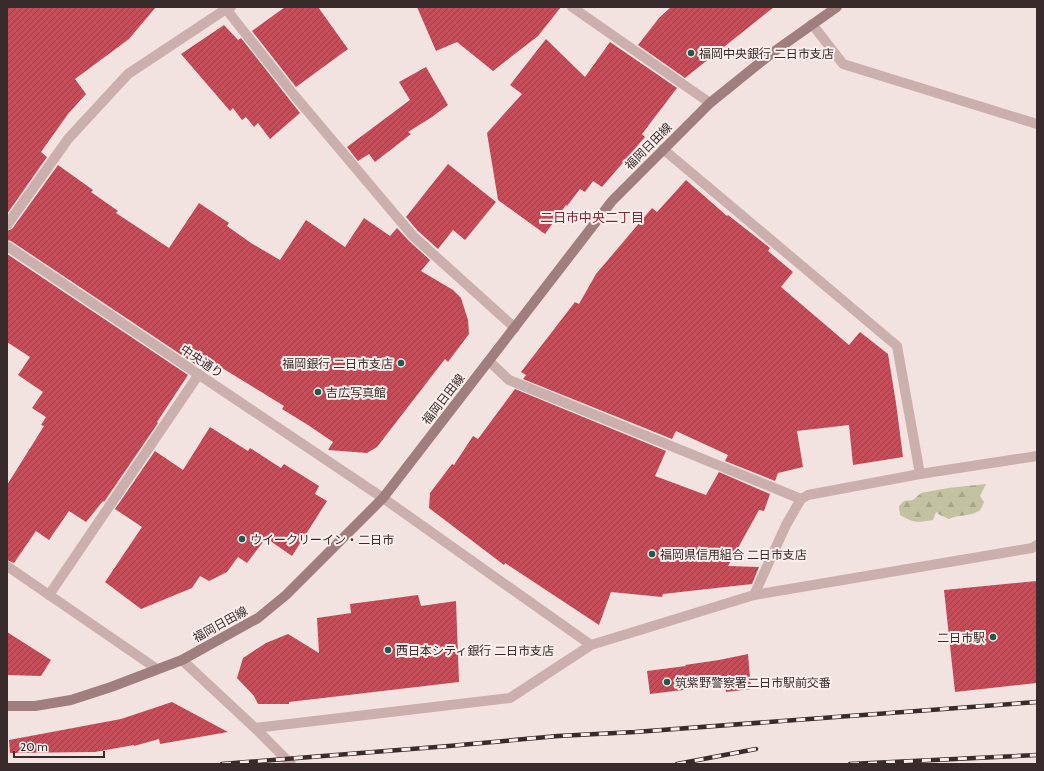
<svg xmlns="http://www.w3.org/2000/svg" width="1044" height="771" font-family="Cabin,'Noto Sans JP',sans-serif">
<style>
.forest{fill:url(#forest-firs)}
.building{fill:url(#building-hatch)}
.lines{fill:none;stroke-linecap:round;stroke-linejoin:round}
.service{stroke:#cbafac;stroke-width:10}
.minor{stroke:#cbafac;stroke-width:10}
.tertiary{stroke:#cbafac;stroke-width:10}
.secondary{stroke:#9f7e7d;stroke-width:10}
.rail-casing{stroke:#392b2b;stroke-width:4.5}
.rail{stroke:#faefed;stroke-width:3;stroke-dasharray:9;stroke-linecap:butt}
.poi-dot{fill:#215a4a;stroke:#faefed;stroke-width:1.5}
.labels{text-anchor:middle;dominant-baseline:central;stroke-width:4;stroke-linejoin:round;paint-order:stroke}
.poi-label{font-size:12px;fill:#392b2b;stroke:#faefed;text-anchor:start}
.street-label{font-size:12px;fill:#392b2b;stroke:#faefed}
.neighbourhood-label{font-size:13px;fill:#862530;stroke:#faefed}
</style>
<defs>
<pattern id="forest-firs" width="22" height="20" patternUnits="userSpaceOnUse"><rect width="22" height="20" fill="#c2c1a0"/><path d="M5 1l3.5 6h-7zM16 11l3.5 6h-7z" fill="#a7a68a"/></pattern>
<pattern id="building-hatch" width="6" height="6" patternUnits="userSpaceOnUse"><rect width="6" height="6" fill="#c34e5a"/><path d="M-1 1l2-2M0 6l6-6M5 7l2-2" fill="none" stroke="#9f414b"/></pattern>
</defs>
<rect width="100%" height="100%" fill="#f3e3e0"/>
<path class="forest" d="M986,484l-6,12 4,6c-1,3 -3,7 -5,9 -9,6 -21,3 -30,8l-9,-4 -4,-3 -3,8c-17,3 -19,3 -33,-5l-1,-9 5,-5 9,-1 8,-7 27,-5z"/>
<g class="building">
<path d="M7,7h149l-27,32 -54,40 11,15 -18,20 -27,38 6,5 -40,57z"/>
<path d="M285,7h33l30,42 -52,38 -44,-56z"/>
<path d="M417,7h144l-23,29 -45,35 -36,-29 -21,9z"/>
<path d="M671,7h103l-89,71 -47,-33 21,-27z"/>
<path d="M224,25l14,15 3,-2 59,75 -30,26 -12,-16 -4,4 -8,-10 -4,3 -9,-12 -3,3 -49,-57z"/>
<path d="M546,39l39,38 25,-35 67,46 -35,46 3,3 -43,50 -9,-6 -8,11 -5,-3 -13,17 -1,-1 -21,29 -47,-34 -11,-67 35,-39 -12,-9z"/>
<path d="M426,67l22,38 -16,12 -24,15 3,2 -36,28 -6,-8 -11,7 -11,-14 63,-47 -11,-18z"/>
<path d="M448,164l48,38 -31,38 -12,-10 -15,19 -20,-18 -12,-14z"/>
<path d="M58,165l35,25 -2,2 27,19 -2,2 53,35 30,-45 30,20 -2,3 24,17 29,17 26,-40 39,27 19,-29 26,18 7,-8 12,13 21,19 -9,11 32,19 8,8 7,22 1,14 -21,28 -3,-3 -68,88 -10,6 -39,-3 5,-8 -25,-17 -26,-16 2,-3 -83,-51 -6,9 -184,-123 -4,-1v-9l5,-2z"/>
<path d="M686,180l41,36 1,-1 42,33 -2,3 25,21 -12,15 68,58 11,-13 28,22 8,49 7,54 -50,8 -4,-40 -52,6 6,36 -25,6 -3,8 -50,-20 3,-6 -52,-24 -4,8 -149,-60 3,-4 -5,-3 54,-70 4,2 17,-30 56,-66 5,4z"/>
<path d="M7,254l181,121 -31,47 1,1 -54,79 -1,-1 -17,21 -17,-11 -20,29 -13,-9 -22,32 -7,-3v-75l37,-59 -3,-1 5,-8 -14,-9 11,-16 -25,-17 12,-18 -23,-15z"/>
<path d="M515,389l151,62 -11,25 51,19 13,-23 51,22 -6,17 -5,-1 -31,56 31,1 -7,17 -89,10 -1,3 -51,-5 -12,33 -94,-62 -1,2 -75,-57 1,-15 22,-29 2,1 19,-29 5,3z"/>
<path d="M210,427l38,24 2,-3 31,20 3,-4 35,22 -4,8 12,7 -35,55 -26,-18 -19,25 -9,-6 -11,15 -18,9 -9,-5 -8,12 -51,21 -36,-27 37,-55 -27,-18 40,-58 28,19z"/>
<path d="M1037,581v102l-82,9 -11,-102z"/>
<path d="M418,595l3,11 35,-5 3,81 -170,20v2h-31l-4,-8 -17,-18 6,-20 23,-15 22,-9 31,19 -2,-35 34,-5 -1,-9z"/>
<path d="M7,632l44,28 -10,16 -34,-1z"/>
<path d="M748,654l3,35 -25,3 -1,-7 -75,9 -3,-23 39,-5 -1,-1 34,-5z"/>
<path d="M172,702l56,30 -68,12 -1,-5 -25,7v-1l-39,7 -85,1 -1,-13 112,-21z"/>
</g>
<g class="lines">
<g class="service">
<path d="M812,24l31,40 194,60"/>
<path d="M663,149l234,197 23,128"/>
<path d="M489,361l20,19 292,119"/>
<path d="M7,566l150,103"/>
<path d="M49,595l150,-221"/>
<path d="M754,595l278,-47 5,-3"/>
<path d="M182,660l73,68 36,36"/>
</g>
<g class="minor">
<path d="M572,7l138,96"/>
<path d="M226,9l68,86 119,141 102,92"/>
<path d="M7,225l61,-86 60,-65 98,-65 5,-2"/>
<path d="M7,246l376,252"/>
<path d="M255,728l255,-30 81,-53"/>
</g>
<path class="tertiary" d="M383,498l208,147 163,-50 32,-70 15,-26 7,-4 112,-21 117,-18"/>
<path class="secondary" d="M7,706h28l36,-6 40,-13 71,-27 76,-42 28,-23 97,-97 229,-297 98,-98 62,-50 65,-46"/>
<defs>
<g id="rail">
<path d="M222,764l227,-18 109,-10 77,-4 402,-30"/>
<path d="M677,764l79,-15"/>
<path d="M850,764l187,-9"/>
</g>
</defs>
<use href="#rail" class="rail-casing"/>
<use href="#rail" class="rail"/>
</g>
<g class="poi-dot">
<circle cx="691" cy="53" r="4"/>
<circle cx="401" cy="363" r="4"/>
<circle cx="318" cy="392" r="4"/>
<circle cx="242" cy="539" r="4"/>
<circle cx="652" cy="554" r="4"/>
<circle cx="993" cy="637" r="4"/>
<circle cx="388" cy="650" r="4"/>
<circle cx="667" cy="682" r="4"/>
</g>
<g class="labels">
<g class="poi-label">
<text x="699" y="53">福岡中央銀行 二日市支店</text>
<text x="393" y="363" text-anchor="end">福岡銀行 二日市支店</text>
<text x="326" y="392">吉広写真館</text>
<text x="250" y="539">ウイークリーイン・二日市</text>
<text x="660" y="554">福岡県信用組合 二日市支店</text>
<text x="985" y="637" text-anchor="end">二日市駅</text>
<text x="396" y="650">西日本シティ銀行 二日市支店</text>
<text x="675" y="682">筑紫野警察署二日市駅前交番</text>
</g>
<g class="street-label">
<text transform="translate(648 146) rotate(-45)">福岡日田線</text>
<text transform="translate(202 361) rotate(34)">中央通り</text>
<text transform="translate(443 399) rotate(-52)">福岡日田線</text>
<text transform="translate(220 624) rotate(-29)">福岡日田線</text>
</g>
<g class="neighbourhood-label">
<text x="592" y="217">二日市中央二丁目</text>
</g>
</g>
<rect width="1044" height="771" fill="none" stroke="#392b2b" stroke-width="16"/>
<path d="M14 751v6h90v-6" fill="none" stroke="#392b2b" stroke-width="2"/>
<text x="20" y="751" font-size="12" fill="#392b2b" stroke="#faefed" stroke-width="3" paint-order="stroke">20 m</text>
</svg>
